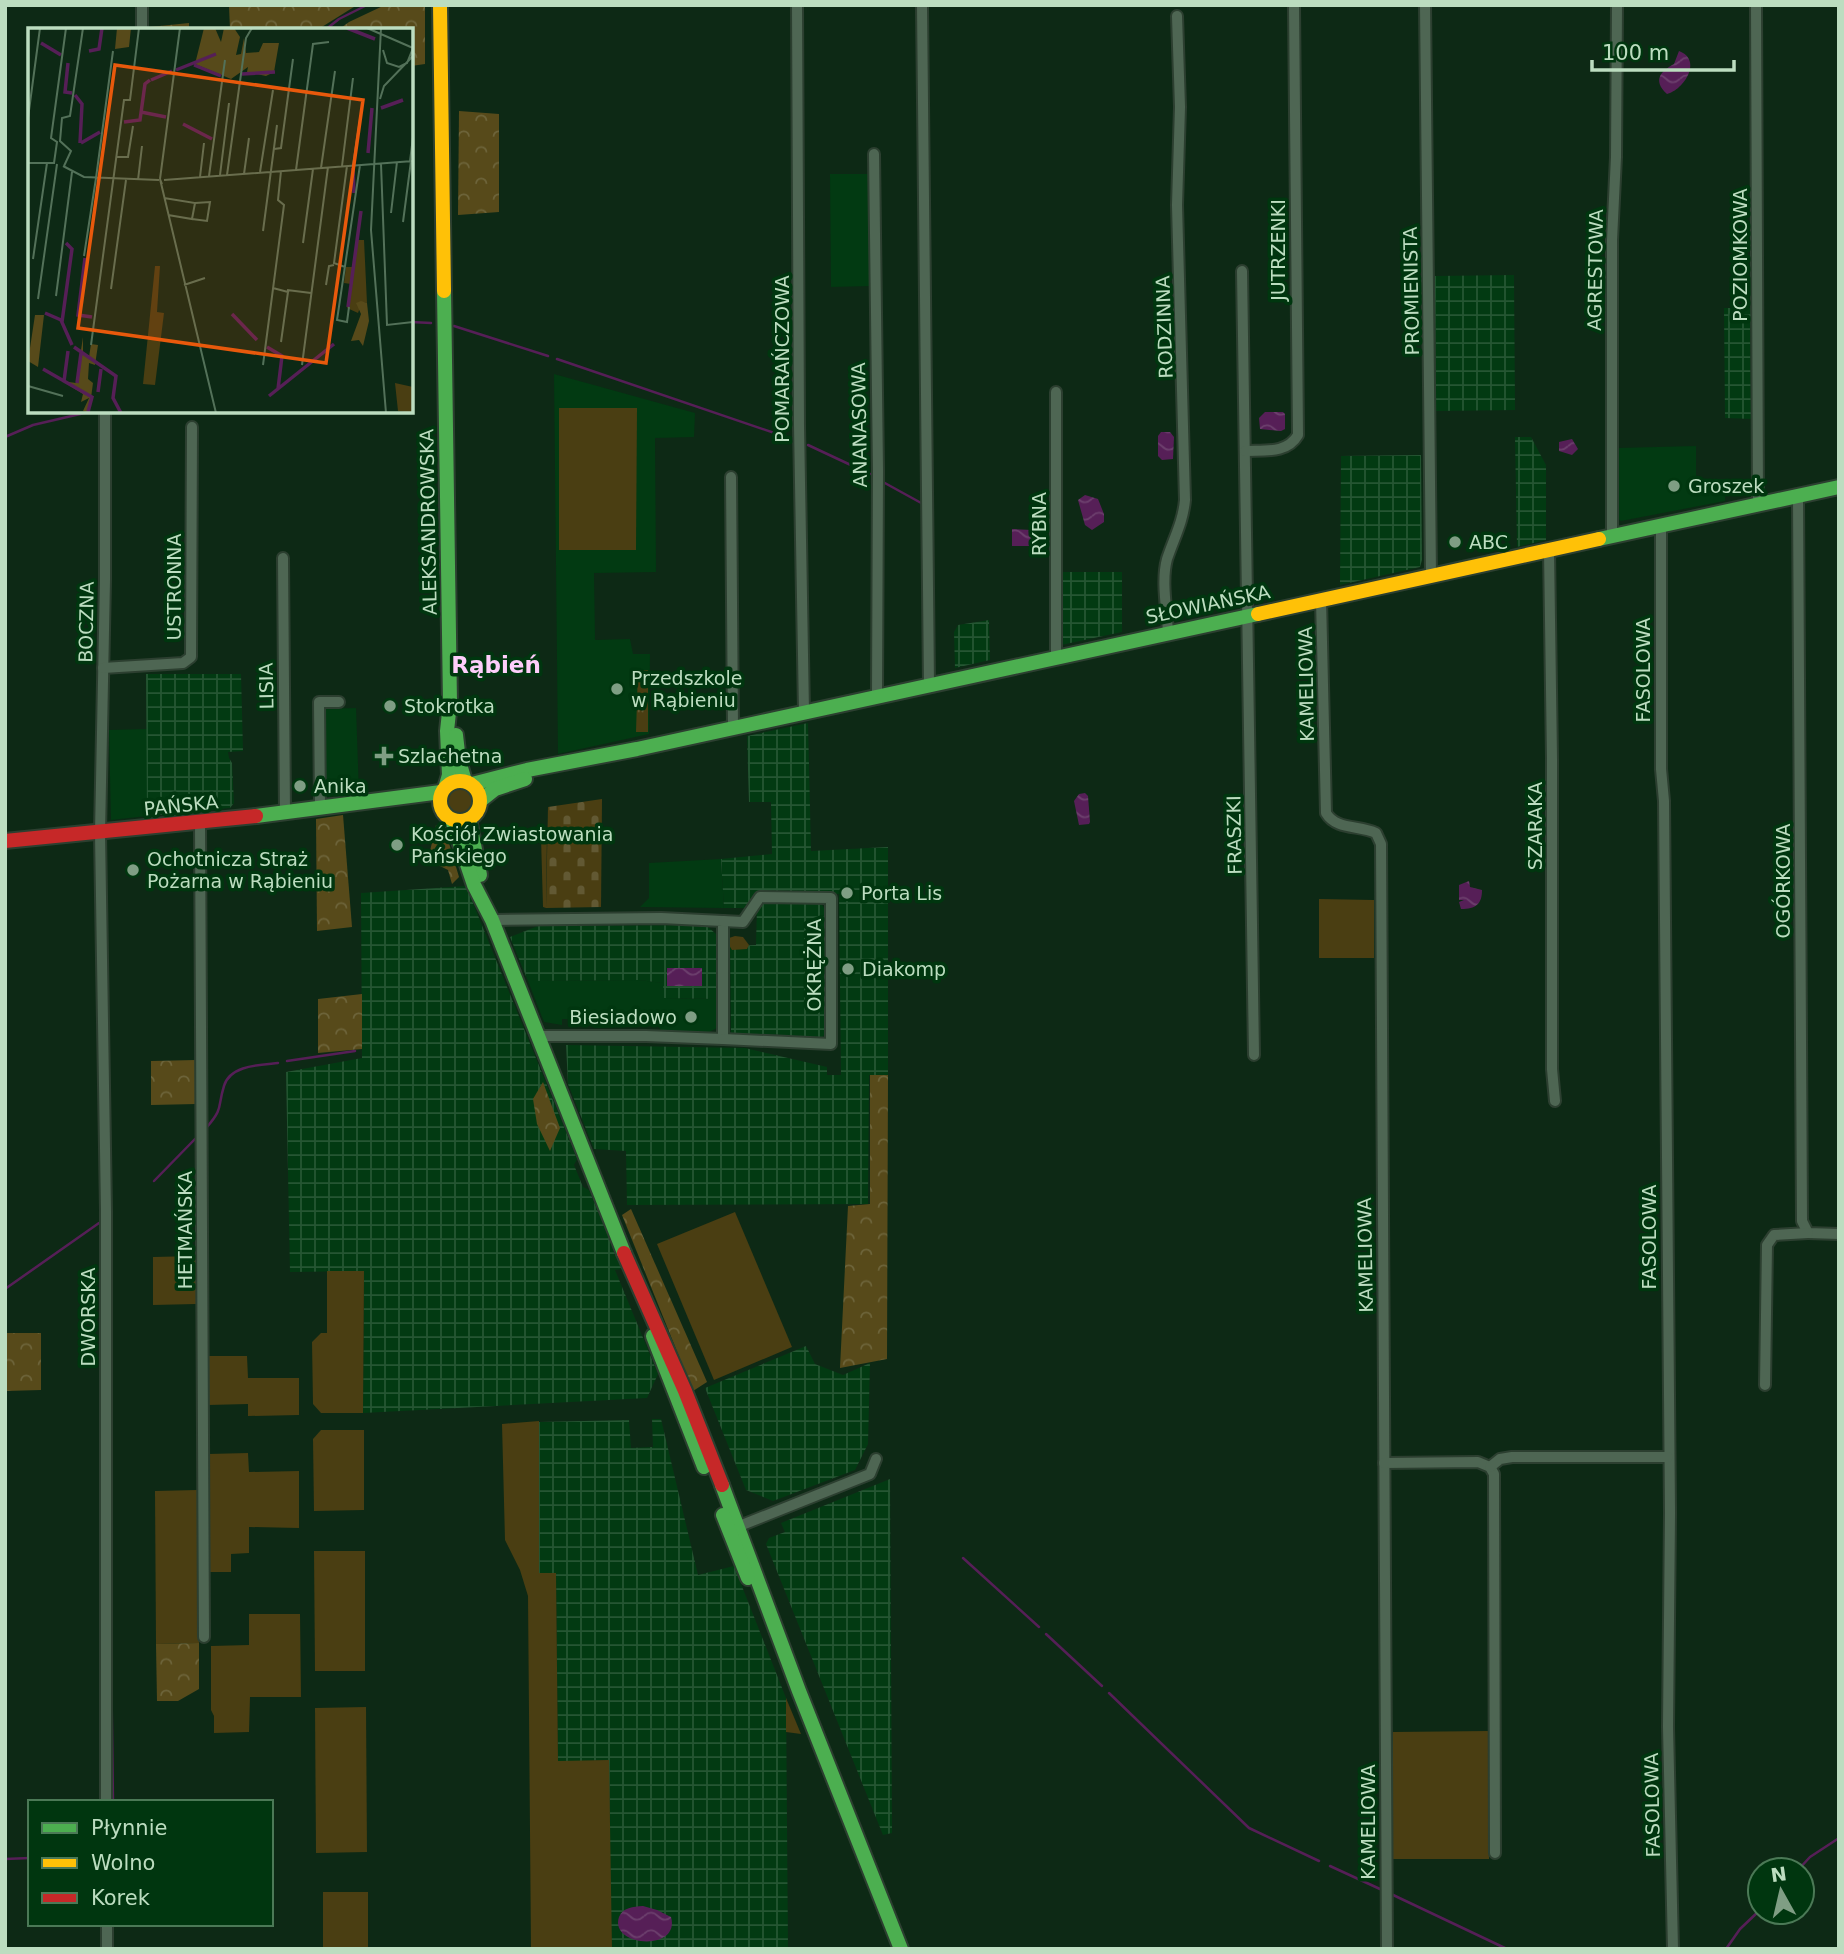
<svg xmlns="http://www.w3.org/2000/svg" width="1844" height="1954" font-family="'DejaVu Sans',sans-serif">
<style>
.built{fill:#023a12}
.industrial{fill:url(#industrial-grid)}
.grass{fill:#4a3e12}
.forest{fill:url(#forest-crowns)}
.cemetery{fill:url(#cemetery-stones)}
.park{fill:url(#park-tufts)}
.water{fill:url(#water-waves)}
.lines{fill:none;stroke-linecap:round;stroke-linejoin:round}
.stream{stroke:#561f57;stroke-width:2.5}
.street-casing{stroke:#2c3f30;stroke-width:14}
.fast-casing{stroke:#2c3f30;stroke-width:18}
.slow-casing{stroke:#2c3f30;stroke-width:18}
.jam-casing{stroke:#2c3f30;stroke-width:18}
.street{stroke:#4e6653;stroke-width:10}
.fast{stroke:#4caf50;stroke-width:14}
.slow{stroke:#ffc107;stroke-width:14}
.jam{stroke:#c62828;stroke-width:14}
.poi-dot{fill:#7f9e84;stroke:#00360f;stroke-width:2.5}
.labels{text-anchor:middle;dominant-baseline:central;stroke-width:7;stroke-linejoin:round;paint-order:stroke}
.street-label{font-size:19px;fill:#bcddc0;stroke:#00360f}
.poi-label{font-size:19px;fill:#bcddc0;stroke:#00360f;text-anchor:start}
.quarter-label{font-size:23px;font-weight:bold;fill:#fecefb;stroke:#00360f}
.inset-river{fill:none;stroke:#561f57;stroke-width:3.5}
.inset-road{fill:none;stroke:#537159;stroke-width:2}
.view{fill:#e8590c;fill-opacity:0.15;stroke:#e8590c;stroke-width:3.5}
.inset-edge{fill:none;stroke:#bcddc0;stroke-width:3.5}
</style>
<defs>
<pattern id="industrial-grid" width="8" height="8" patternUnits="userSpaceOnUse" patternTransform="scale(1.75)"><rect width="8" height="8" fill="#023a12"/><path d="M0 4h8M4 0v8" fill="none" stroke="#255633"/></pattern>
<pattern id="forest-crowns" width="20" height="18" patternUnits="userSpaceOnUse" patternTransform="scale(1.75)"><rect width="20" height="18" fill="#574a1a"/><path d="M2 6a3 3 0 1 1 6 0M12 15a3 3 0 1 1 6 0" fill="none" stroke="#6d643a"/></pattern>
<pattern id="cemetery-stones" width="16" height="16" patternUnits="userSpaceOnUse" patternTransform="scale(1.75)"><rect width="16" height="16" fill="#4a3e12"/><path d="M2 7V4a2 2 0 0 1 4 0v3zM10 15v-3a2 2 0 0 1 4 0v3z" fill="#625933"/></pattern>
<pattern id="park-tufts" width="24" height="20" patternUnits="userSpaceOnUse" patternTransform="scale(1.75)"><rect width="24" height="20" fill="#4a3e12"/><path d="M3 7l-1-3M5 7V3M7 7l1-3M15 17l-1-3M17 17v-4M19 17l1-3" fill="none" stroke="#625933"/></pattern>
<pattern id="water-waves" width="16" height="10" patternUnits="userSpaceOnUse" patternTransform="scale(1.75)"><rect width="16" height="10" fill="#561f57"/><path d="M0 5q4-4 8 0t8 0" fill="none" stroke="#6c3f6d"/></pattern>
</defs>
<rect width="100%" height="100%" fill="#0d2915"/>
<g class="built">
<path d="M830,174h41l1,112 -41,1z"/>
<path d="M554,374l141,39 -1,24 -39,1 1,134 -62,1 1,67 35,-1 3,15h17l-1,80 -91,20z"/>
<path d="M1696,446v34l30,-1 -1,22 -104,20 -5,-4 2,-69z"/>
<path d="M356,708l3,85 -35,4 -1,-88z"/>
<path d="M147,729v87l-36,4 -2,-90z"/>
<path d="M721,859l3,49 -84,-1 9,-9v-35z"/>
<path d="M639,980l25,3v15l53,1v29l-8,4 -47,-1 -4,-5 -64,2 -1,-8 -31,-1v6l-18,-3 -16,-41z"/>
</g>
<g class="industrial">
<path d="M1514,275l1,135 -79,1 -1,-135z"/>
<path d="M1724,308h29l-3,18 1,88 2,5 -28,-1z"/>
<path d="M1531,437l15,28v75l-29,7 -2,-110z"/>
<path d="M1421,455l1,105 -2,7 -80,18 1,-129z"/>
<path d="M1061,572h61v60l-61,13z"/>
<path d="M989,620l1,40 -35,8 -1,-36 4,-7z"/>
<path d="M146,674h95l2,77 -15,1 1,6 3,5 2,40 -4,5 -83,8z"/>
<path d="M808,723l3,128 77,-4v228h-19l-1,129 -241,1 -1,-54 -32,-2 -26,-65 -2,-39 179,3 82,19v8h14l-2,-181 -81,-2 -12,16h-22l-3,-49 51,-5 -1,-52h-22l-2,-66z"/>
<path d="M466,886l111,273 -3,6 9,22 6,3 33,79 -7,1 43,104 -11,24 -284,15 1,-142 -74,1 -4,-200 76,-14 -1,-165z"/>
<path d="M762,902h58l4,6 1,125 -4,7h-27l-5,-5 -58,-1 -1,-88 26,-1 1,-39z"/>
<path d="M706,925l11,10v64l-53,-1 -1,-15 -24,-3 -111,1 -18,-44 28,-11z"/>
<path d="M806,1346l9,18 28,11 27,-12 -2,81 -13,26 -82,31 -27,-11 -41,-102z"/>
<path d="M652,1419h9l37,156 36,-9 52,132 2,251h-177l-2,-189 -51,2 -2,-189h-17v-151l90,-2 2,28 22,-1z"/>
<path d="M890,1479l2,354 -9,2 -117,-291 3,-6 16,-6 -4,-9z"/>
</g>
<g class="grass">
<path d="M559,408h78l-1,142h-77z"/>
<circle cx="460" cy="800" r="14"/>
<path d="M508,833h39l-1,75 -3,-1 -2,-69h-34z"/>
<path d="M1319,899l55,1v58h-55z"/>
<path d="M735,936l8,1 6,8 -2,4 -15,1 -3,-5v-7z"/>
<path d="M735,1212l57,135 -78,33 -57,-136z"/>
<path d="M196,1256v48l-43,1v-48z"/>
<path d="M327,1271h37l-1,142h-42l-8,-9 -1,-62 9,-9h6z"/>
<path d="M208,1356h39l1,22h51v37l-51,1v-12l-40,1z"/>
<path d="M539,1421v152h17l2,188 51,-1 3,189h-81l-3,-353 -8,-26 -15,-30 -3,-116z"/>
<path d="M321,1430h43v80l-50,1 -1,-72z"/>
<path d="M248,1453l1,19 50,-1v57l-50,-1v26l-18,1v18h-21l-2,-118z"/>
<path d="M197,1490l2,153 -43,1 -1,-153z"/>
<path d="M314,1551h51v120h-50z"/>
<path d="M249,1614h51l1,83h-51l-1,35 -35,1v-17l-3,-6v-64l38,-1z"/>
<path d="M786,1698l15,36 -15,-2z"/>
<path d="M366,1707l1,145 -51,1 -1,-145z"/>
<path d="M1488,1731l1,128h-96v-127z"/>
<rect x="323" y="1892" width="45" height="57"/>
</g>
<g class="forest">
<path d="M229,5h128l-40,25h-87z"/>
<path d="M385,5h40v59l-14,2v-36h-73l11,-8z"/>
<path d="M189,23v7h-39v-3z"/>
<path d="M459,111l40,3v98l-41,3z"/>
<path d="M343,815l9,112 -35,4 -1,-112z"/>
<path d="M436,825l10,8 13,44 -7,7 -4,-14 -20,-10z"/>
<path d="M362,994v55l-44,4v-54z"/>
<path d="M196,1060v44l-45,1v-44z"/>
<path d="M870,1075h18l-1,284 -47,9 8,-162 22,-2z"/>
<path d="M543,1082l17,46 -10,23 -13,-27 -4,-25z"/>
<path d="M631,1209l76,173 -14,9 -71,-176z"/>
<path d="M5,1333h36v57l-36,1z"/>
<path d="M199,1643v46l-21,12h-21l-1,-57z"/>
</g>
<path class="cemetery" d="M602,799l-1,108 -55,1 2,-101z"/>
<path class="park" d="M638,670h10v62h-12z"/>
<g class="water">
<path d="M1679,51c24,9 5,39 -12,43 -15,-14 -6,-23 7,-30z"/>
<path d="M1265,412h18l2,2v15l-4,2 -21,-2 -1,-11z"/>
<path d="M1161,432h9l4,5 -1,22 -11,1 -4,-4v-20z"/>
<path d="M1572,439l6,10 -6,6 -13,-4v-9z"/>
<path d="M1085,495l13,4 6,15v8l-12,8 -7,-5 -7,-25z"/>
<path d="M1012,529l20,1v16h-20z"/>
<path d="M1085,793l3,3 2,26 -1,2 -10,1 -5,-24 5,-7z"/>
<path d="M1469,881l1,6 12,3c0,14 -6,19 -21,19l-2,-7 5,-2h-5v-15z"/>
<rect x="667" y="968" width="35" height="18"/>
<path d="M643,1906l14,4 14,7c10,35 -62,30 -52,0 4,-10 14,-10 24,-11z"/>
</g>
<g class="lines">
<g class="stream">
<path d="M325,30l14,-11 28,-14"/>
<path d="M411,322l20,1"/>
<path d="M454,326l94,30"/>
<path d="M557,359l238,81"/>
<path d="M5,437l28,-12 60,-14"/>
<path d="M808,445l62,29"/>
<path d="M883,482l40,22"/>
<path d="M287,1061l68,-10"/>
<path d="M207,1127c17,-20 10,-19 17,-41 6,-21 36,-21 54,-23"/>
<path d="M154,1181l41,-42"/>
<path d="M5,1289l94,-66"/>
<path d="M963,1558l76,69"/>
<path d="M1046,1634l56,52"/>
<path d="M111,1654l2,148"/>
<path d="M1109,1693l140,135 70,33"/>
<path d="M5,1859l25,-1"/>
<path d="M1330,1866l50,23"/>
<path d="M1798,1870l12,-13 29,-19"/>
<path d="M1391,1894l116,55"/>
<path d="M1726,1949l14,-20 20,-19"/>
</g>
<defs>
<g id="street">
<path d="M142,5v25"/>
<path d="M797,5l2,420 5,287"/>
<path d="M922,5l7,680"/>
<path d="M1425,5l6,571"/>
<path d="M1756,5l2,500"/>
<path d="M874,154l4,317 -1,225"/>
<path d="M1242,271l12,784"/>
<path d="M105,411v169l-5,253 6,378v591"/>
<path d="M1245,451c19,-1 42,3 53,-16l-4,-430"/>
<path d="M731,477l2,251"/>
<path d="M1798,496l4,725 6,12 31,1"/>
<path d="M1661,526v243l3,32 6,712 -2,214 5,222"/>
<path d="M1612,536v-296l4,-83 1,-152"/>
<path d="M1549,550l3,209v310l3,32"/>
<path d="M283,558l2,255"/>
<path d="M1321,599l5,214c10,17 33,12 50,20l5,11 6,1105"/>
<path d="M1168,633c-1,-23 -7,-52 -1,-74 7,-21 16,-37 18,-59l-8,-295 3,-98 -3,-91"/>
<path d="M1056,657v-265"/>
<path d="M103,668l80,-5 8,-6 1,-230"/>
<path d="M320,808l-1,-106h20"/>
<path d="M200,823l4,814"/>
<path d="M492,920l169,-2 62,3v118l-77,-3h-108"/>
<path d="M723,921l20,1 17,-25 71,1v146l-108,-5"/>
<path d="M1765,1385l2,-140 7,-10 34,-2"/>
<path d="M1384,1463l94,-1 12,5 4,7 1,379"/>
<path d="M1490,1467l10,-8 12,-2h156"/>
<path d="M732,1529l138,-55 6,-15"/>
<path d="M107,1924v25"/>
</g>
<g id="fast">
<path d="M444,291l6,412 -3,28 2,44 -3,10"/>
<path d="M1599,539l240,-52"/>
<path d="M456,735l3,26 6,20"/>
<path d="M472,784l55,-14 110,-21 621,-135"/>
<path d="M480,801l15,-12 30,-10"/>
<path d="M256,816l185,-24"/>
<path d="M469,819l11,56"/>
<path d="M452,820l22,65 18,35 132,333"/>
<path d="M653,1336l51,131"/>
<path d="M722,1485l77,206 102,258"/>
<path d="M723,1515l25,63"/>
</g>
<g id="slow">
<path d="M440,5l4,286"/>
<path d="M1258,614l341,-75"/>
<circle cx="460" cy="801" r="20"/>
</g>
<g id="jam">
<path d="M5,841l251,-25"/>
<path d="M624,1253l61,138 37,94"/>
</g>
</defs>
<use href="#street" class="street-casing"/>
<use href="#fast" class="fast-casing"/>
<use href="#slow" class="slow-casing"/>
<use href="#jam" class="jam-casing"/>
<use href="#street" class="street"/>
<use href="#fast" class="fast"/>
<use href="#slow" class="slow"/>
<use href="#jam" class="jam"/>
</g>
<g class="poi-dot">
<circle cx="1674" cy="486" r="7"/>
<circle cx="1455" cy="542" r="7"/>
<circle cx="617" cy="689" r="7"/>
<circle cx="390" cy="706" r="7"/>
<path d="M380.5 745.5h7v7h7v7h-7v7h-7v-7h-7v-7h7z"/>
<circle cx="300" cy="786" r="7"/>
<circle cx="397" cy="845" r="7"/>
<circle cx="133" cy="870" r="7"/>
<circle cx="847" cy="893" r="7"/>
<circle cx="848" cy="969" r="7"/>
<circle cx="691" cy="1017" r="7"/>
</g>
<g class="labels">
<g class="street-label">
<text transform="translate(1278 250) rotate(-90)">JUTRZENKI</text>
<text transform="translate(1740 255) rotate(-90)">POZIOMKOWA</text>
<text transform="translate(1595 270) rotate(-89)">AGRESTOWA</text>
<text transform="translate(1411 291) rotate(-91)">PROMIENISTA</text>
<text transform="translate(1164 327) rotate(-92)">RODZINNA</text>
<text transform="translate(782 359) rotate(-90)">POMARAŃCZOWA</text>
<text transform="translate(859 425) rotate(-91)">ANANASOWA</text>
<text transform="translate(428 522) rotate(-91)">ALEKSANDROWSKA</text>
<text transform="translate(1039 524) rotate(-90)">RYBNA</text>
<text transform="translate(174 587) rotate(-90)">USTRONNA</text>
<text transform="translate(1208 604) rotate(-12)">SŁOWIAŃSKA</text>
<text transform="translate(86 622) rotate(-89)">BOCZNA</text>
<text transform="translate(1643 670) rotate(-90)">FASOLOWA</text>
<text transform="translate(1306 684) rotate(-91)">KAMELIOWA</text>
<text transform="translate(266 686) rotate(-91)">LISIA</text>
<text transform="translate(181 805) rotate(-6)">PAŃSKA</text>
<text transform="translate(1535 826) rotate(-90)">SZARAKA</text>
<text transform="translate(1234 835) rotate(-91)">FRASZKI</text>
<text transform="translate(1783 881) rotate(-90)">OGÓRKOWA</text>
<text transform="translate(814 965) rotate(-90)">OKRĘŻNA</text>
<text transform="translate(185 1230) rotate(-90)">HETMAŃSKA</text>
<text transform="translate(1649 1237) rotate(-90)">FASOLOWA</text>
<text transform="translate(1365 1255) rotate(-91)">KAMELIOWA</text>
<text transform="translate(88 1317) rotate(-90)">DWORSKA</text>
<text transform="translate(1652 1805) rotate(-91)">FASOLOWA</text>
<text transform="translate(1368 1822) rotate(-90)">KAMELIOWA</text>
</g>
<g class="poi-label">
<text x="1688" y="486">Groszek</text>
<text x="1469" y="542">ABC</text>
<text x="631" y="678">Przedszkole<tspan x="631" dy="22">w Rąbieniu</tspan></text>
<text x="404" y="706">Stokrotka</text>
<text x="398" y="756">Szlachetna</text>
<text x="314" y="786">Anika</text>
<text x="411" y="834">Kościół Zwiastowania<tspan x="411" dy="22">Pańskiego</tspan></text>
<text x="147" y="859">Ochotnicza Straż<tspan x="147" dy="22">Pożarna w Rąbieniu</tspan></text>
<text x="861" y="893">Porta Lis</text>
<text x="862" y="969">Diakomp</text>
<text x="677" y="1017" text-anchor="end">Biesiadowo</text>
</g>
<g class="quarter-label">
<text x="496" y="665">Rąbień</text>
</g>
</g>
<g transform="translate(28 28)">
<rect width="385" height="385" fill="#0d2915"/>
<path d="M329,212h7l3,63 -5,-1 -4,11 -11,-5 4,-24 -7,-1 2,-16h7zM127,238h5l-3,46 7,1 -9,72 -12,-1zM367,355l18,4 -1,26 -14,-2z" fill="#4a3e12"/>
<path d="M89,0h14l-2,19 -14,2zM176,0h11l6,14 3,-14h10l6,9 -4,18 5,-1 3,-16 2,15 13,-1 4,-9h16l-5,29 -8,4 -19,-4 1,-5 -17,12 -36,-15zM333,273l6,2 2,18 -6,25 -4,-6 -8,1 10,-27 -5,-11zM7,287h9l-6,52 -10,-6zM55,309v15l6,5 2,-13 7,1 -3,20 -6,-2 -1,16 5,4 -4,30 -6,-2 6,-13 -8,4 2,-8 -21,-13 14,2z" fill="#574a1a"/>
<path class="inset-river" d="M319,0l28,11M13,15l20,12M61,23l10,-2 3,-21M40,35l-3,29 7,1M166,37l27,11M148,42l40,-16M214,46l33,-2M123,52l21,-9M47,67l7,9 -2,39M353,80l22,-8M113,84l25,5M96,94l16,-2 5,-36 5,-4M155,96l29,15M53,115l19,-11M340,125l4,-45M325,140l1,25M57,230l-7,57 14,2M320,279l13,-96M17,285l16,7 11,25M204,286l25,26M34,294l10,-73 -6,-6M46,319l42,29 -3,22 8,15M239,319l15,9 -4,33M40,323l-4,30 28,16 -4,15M15,341l21,12M49,355l4,-30M70,364l3,-23M241,368l65,-52"/>
<path class="inset-road" d="M339,0l46,20M353,0l-10,202 15,183M355,22l4,13 12,4 8,-4 6,-15M352,71l4,-13 29,-30M0,90l12,-90M246,121l7,-1 12,-89M88,129h12l5,-31M382,133l3,-24M0,135h27M26,135l3,-21 -6,-4 15,-110M353,136l6,161 26,-3M35,138l21,11 75,3M36,138l7,-15 -11,-10 2,-23 8,-2 13,-88M314,138l11,-88M325,138l7,-47M293,140l14,-97M268,142l17,-126 16,-2M232,144l13,-82M216,146l5,-36M192,147l9,-72M199,147l19,-137 6,-10M181,148l16,-116M172,149l4,-34M68,150l17,-127M132,151l20,-151M110,152l4,-34M136,152l249,-19M134,156l-2,-5 56,234M136,170l31,5 -3,16 -24,-4M363,185l6,-51M164,191l15,2 3,-19 -15,1M375,194l8,-61M235,203l14,-106M275,215l10,-74M56,228l12,-78M5,231l14,-96M317,239l-11,-4 13,-97M156,257l21,-7M298,257l3,-19 5,-1M245,260l15,4 -7,50M83,261l15,-109M259,262l24,3M28,268l16,-124M10,271l19,-135M321,279l-2,15 -10,-2 23,-155M63,317l33,-245h6l9,-72M235,337l21,-160 -6,-5 3,-29M274,337l26,-198M0,358l35,10"/>
<path class="view" d="M87,37l248,35 -37,263 -248,-35z"/>
<rect width="385" height="385" class="inset-edge"/>
</g>
<rect width="1844" height="1954" fill="none" stroke="#bcddc0" stroke-width="14"/>
<rect x="28" y="1800" width="245" height="126" fill="#00360f" stroke="#4b7956" stroke-width="2"/>
<rect x="42" y="1823" width="35" height="10" fill="#4caf50" stroke="#4b7956" stroke-width="2"/>
<text x="91" y="1835" font-size="21" fill="#bcddc0">Płynnie</text>
<rect x="42" y="1858" width="35" height="10" fill="#ffc107" stroke="#4b7956" stroke-width="2"/>
<text x="91" y="1870" font-size="21" fill="#bcddc0">Wolno</text>
<rect x="42" y="1893" width="35" height="10" fill="#c62828" stroke="#4b7956" stroke-width="2"/>
<text x="91" y="1905" font-size="21" fill="#bcddc0">Korek</text>
<g transform="translate(1781 1891) rotate(352)"><circle r="33" fill="#00360f" stroke="#4b7956" stroke-width="2"/>
<path d="M0-5L12 26L0 18L-12 26Z" fill="#7f9e84"/>
<text y="-10" font-size="19" font-weight="bold" text-anchor="middle" fill="#bcddc0">N</text>
</g>
<path d="M1592 60v10h142v-10" fill="none" stroke="#bcddc0" stroke-width="3.5"/>
<text x="1602" y="60" font-size="21" fill="#bcddc0" stroke="#00360f" stroke-width="5" paint-order="stroke">100 m</text>
</svg>
